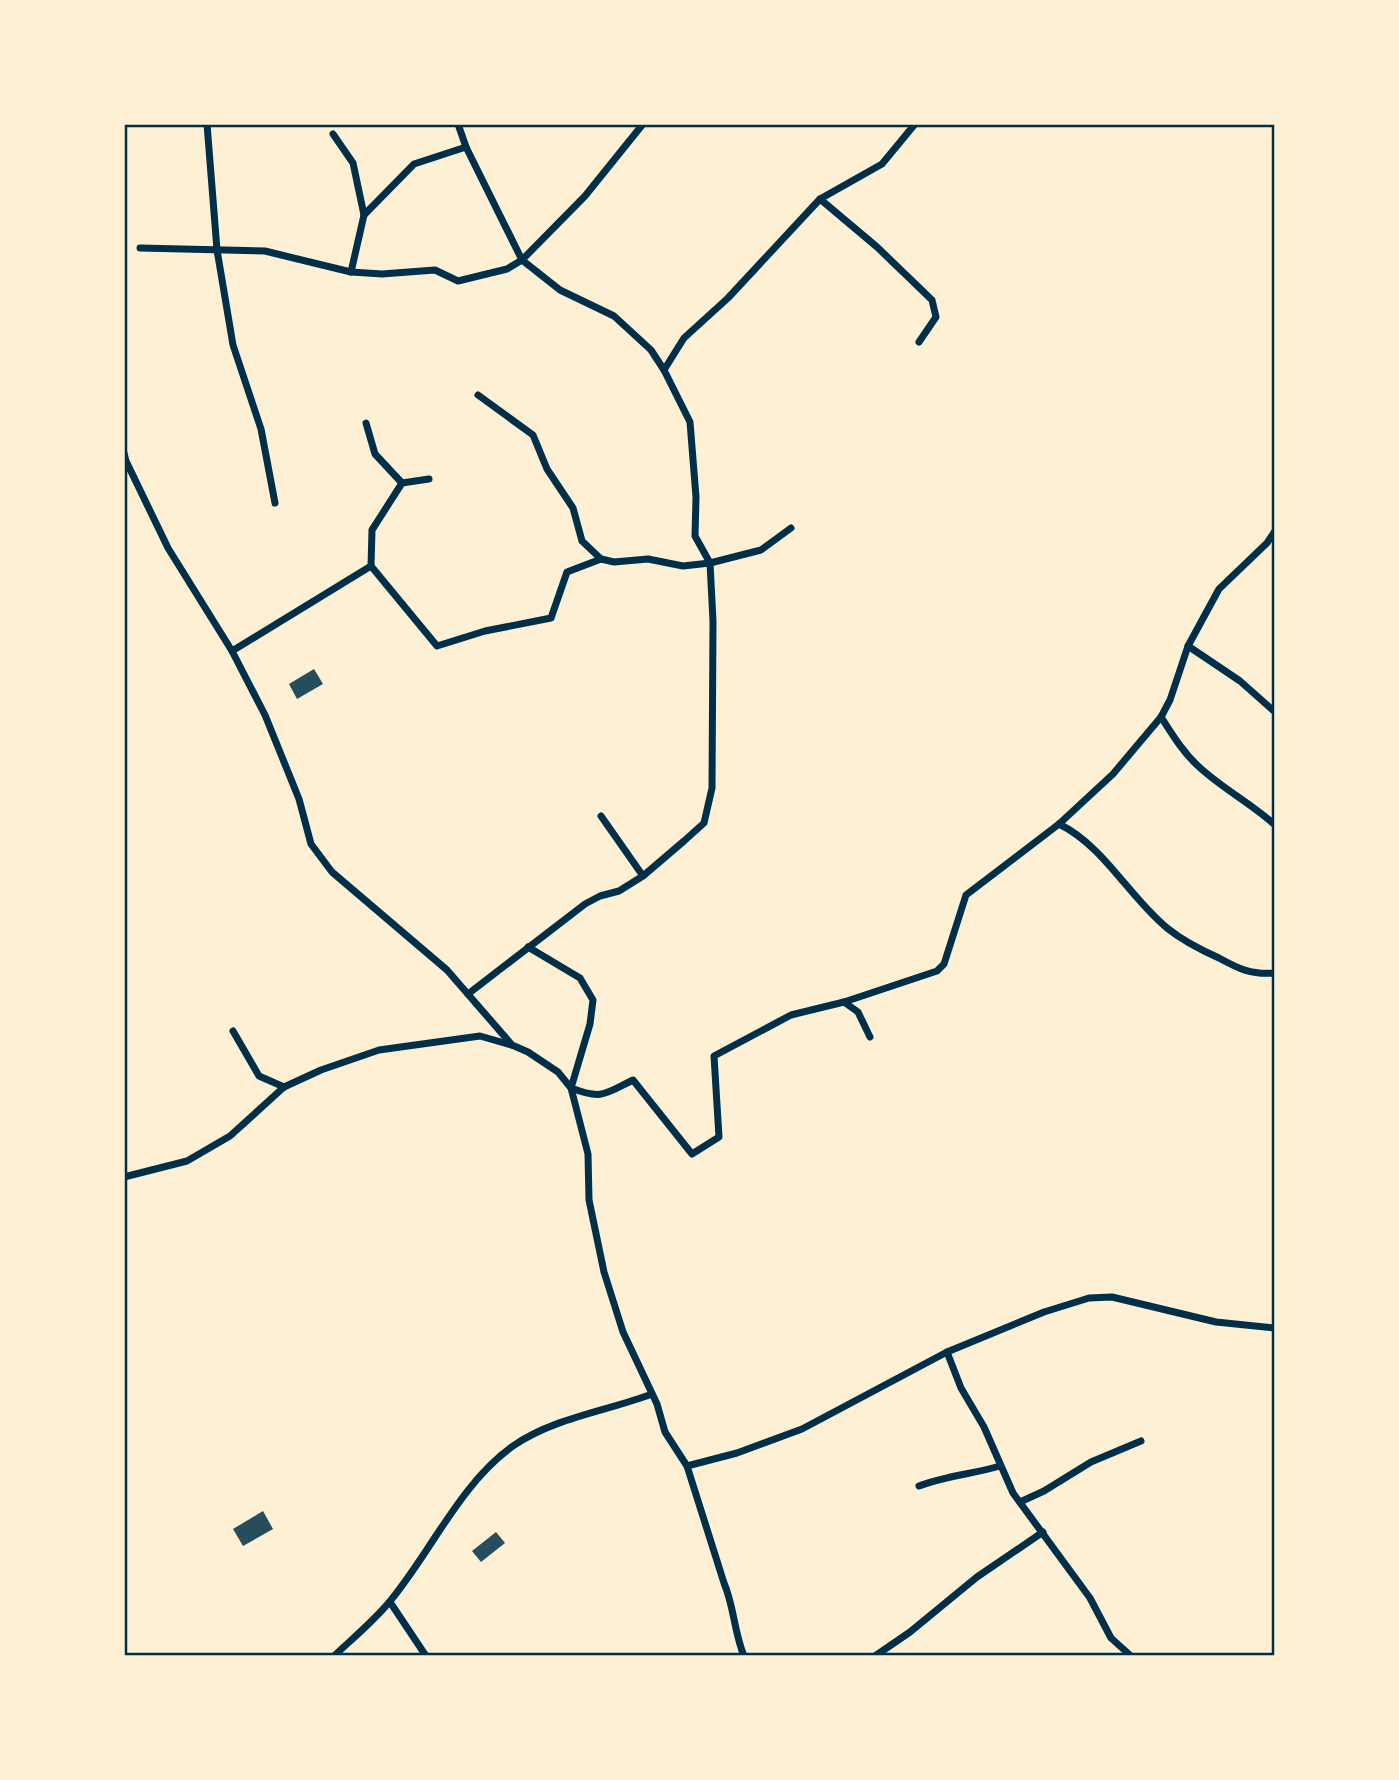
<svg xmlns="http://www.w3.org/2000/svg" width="1399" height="1780" font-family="Montserrat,sans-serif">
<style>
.building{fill:#264d5e}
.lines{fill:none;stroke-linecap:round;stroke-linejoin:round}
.minor{stroke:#003049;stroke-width:7}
.neatline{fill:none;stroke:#003049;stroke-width:2.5}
</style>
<rect width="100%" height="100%" fill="#fdf0d5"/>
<g class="building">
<path d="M314,669l9,15 -26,15 -8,-15z"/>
<path d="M263,1511l10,18 -30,17 -10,-17z"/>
<path d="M496,1532l9,11 -24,19 -9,-11z"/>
</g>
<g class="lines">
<g class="minor">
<path d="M207,124l10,126 16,95 28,84 14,74"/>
<path d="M458,124l8,23 56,113 38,30 54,26 37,34 13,20 26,52 6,75 -1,39 15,27 3,58 -1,167 -8,35 -20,18 -41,35 -24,15 -19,5 -15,8 -117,90"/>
<path d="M333,134l20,29 11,52 -13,57"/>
<path d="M820,199l57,48 55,53 4,17 -17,25"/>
<path d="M364,215l50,-51 52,-17"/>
<path d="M140,248l125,3 86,21 31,2 53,-4 23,11 49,-12 15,-9 63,-64 58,-72"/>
<path d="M664,370l20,-32 44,-40 92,-99 62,-35 33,-40"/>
<path d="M478,395l55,40 14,34 26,39 9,33 19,18"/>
<path d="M366,423l9,31 27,29"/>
<path d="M124,453l2,8 42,87 64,103 33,64 34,84 12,45 21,28 115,98 65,75 16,7 30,20 13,16 17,66 1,46 15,72 19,60 34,72 8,28 22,34 37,117c10,23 10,49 20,73"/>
<path d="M371,566l66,80 48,-15 66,-13 16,-46 34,-13 13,3 34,-3 35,7 27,-3 51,-13 30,-22"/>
<path d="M1188,646l52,35 35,31"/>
<path d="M232,651l139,-85 1,-36 30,-47 27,-4"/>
<path d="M1161,717c11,17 21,34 36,48 24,23 54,38 78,60"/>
<path d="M601,816l42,60"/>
<path d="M1059,824c45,22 70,73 108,104 16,13 34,22 52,30 20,11 32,17 56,15"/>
<path d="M528,947l52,31 13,22 -3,24 -19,64c31,12 34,6 62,-8l59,74 27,-17 -5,-81 77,-41 53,-13 93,-31 7,-7 22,-69 93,-71 54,-50 48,-57 9,-17 18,-54 31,-57 48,-46 8,-12"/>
<path d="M844,1002l14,10 12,25"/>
<path d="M233,1031l26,45 25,11"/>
<path d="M124,1177l63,-16 43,-25 54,-49 37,-17 58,-20 101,-14 31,9"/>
<path d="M947,1352l14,36 23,39 29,66 77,105 21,40 20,18"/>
<path d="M687,1466l50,-13 65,-24 145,-77 97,-40 45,-14 23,-1 104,25 59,6"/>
<path d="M919,1486c26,-10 54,-12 81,-20"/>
<path d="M1020,1502l24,-11 47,-29 50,-21"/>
<path d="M390,1602l36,54"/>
<path d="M334,1656c19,-18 41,-36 57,-56 41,-50 69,-116 122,-154 40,-28 94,-35 139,-52"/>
<path d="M875,1656l35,-24 67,-55 66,-45"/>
</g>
</g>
<rect width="1399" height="1780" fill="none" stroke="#fdf0d5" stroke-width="252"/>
<rect x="126" y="126" width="1147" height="1528" class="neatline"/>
</svg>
